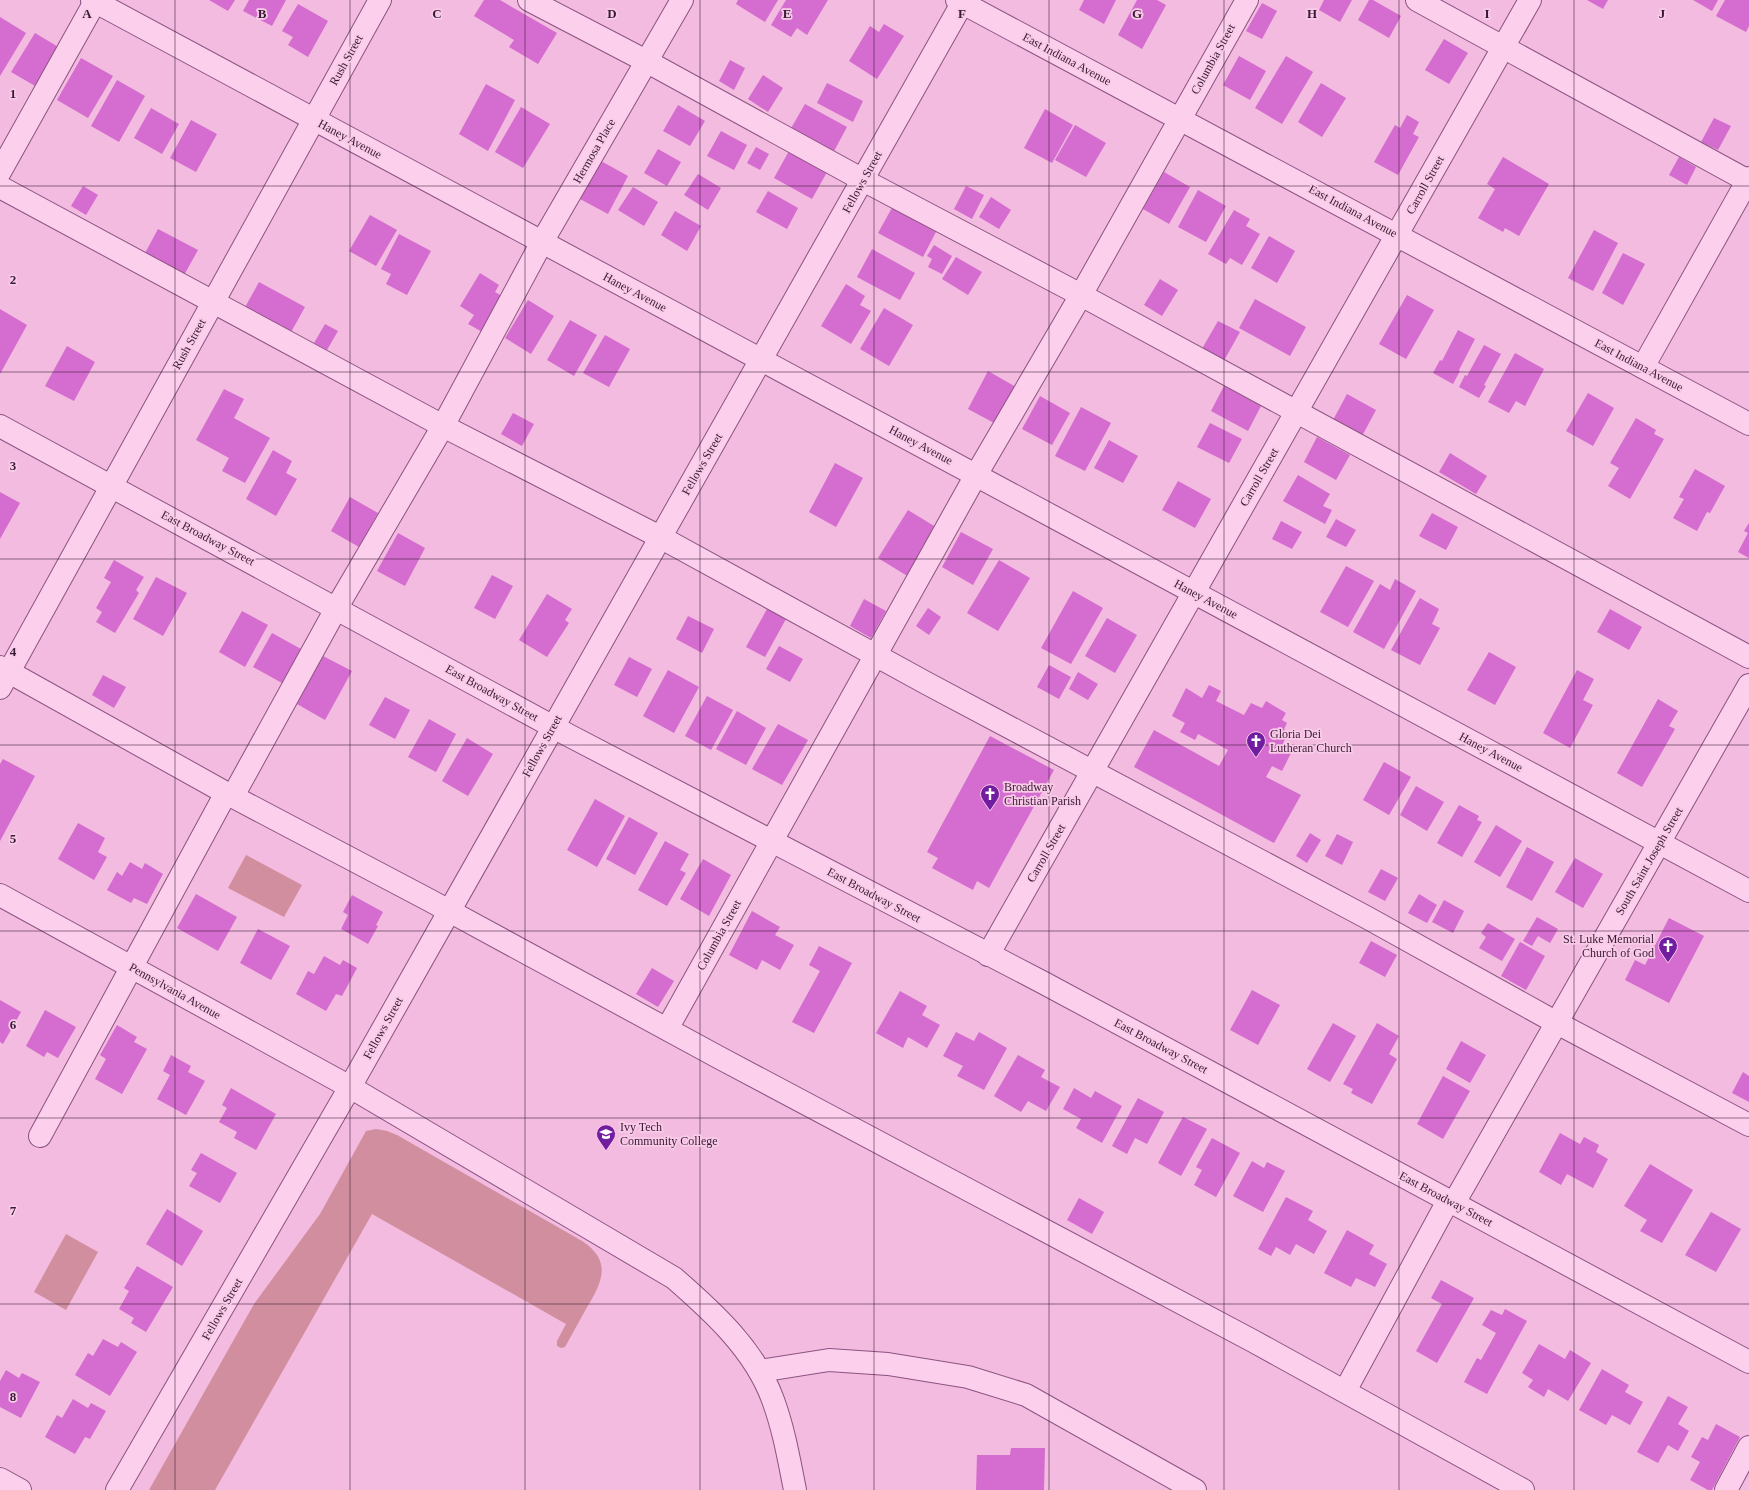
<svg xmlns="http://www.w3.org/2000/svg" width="1749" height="1490" font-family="Georgia,serif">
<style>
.green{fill:#d18e9e}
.building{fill:#d56ccf}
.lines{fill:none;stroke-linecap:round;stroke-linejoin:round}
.minor-casing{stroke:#8b5381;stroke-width:24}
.minor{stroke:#fccfed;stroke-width:22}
.grid{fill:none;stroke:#381a34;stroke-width:1;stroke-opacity:0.55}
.labels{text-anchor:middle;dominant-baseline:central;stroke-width:3.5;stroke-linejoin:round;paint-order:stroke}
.street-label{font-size:12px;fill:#381a34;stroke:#f9cbe9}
.poi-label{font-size:12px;fill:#381a34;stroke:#f9cbe9;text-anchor:start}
.grid-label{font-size:13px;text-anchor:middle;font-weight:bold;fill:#381a34;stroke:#f9cbe9;stroke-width:3.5;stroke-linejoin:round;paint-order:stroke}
</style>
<rect width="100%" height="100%" fill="#f2bbdf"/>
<g class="green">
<path d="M246,855l56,30 -18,32 -56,-29z"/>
<path d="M376,1129l11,2 10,4 185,106c31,20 20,42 4,68 -7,13 -14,25 -21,38l-4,1 -4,-2v-5l9,-17 -194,-110 -157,276h-66l105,-186 66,-90 46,-83z"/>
<path d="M66,1234l32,18 -32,58 -32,-18z"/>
</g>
<g class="building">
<path d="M209,0h26l-7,11z"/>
<path d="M249,0h37l-14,26 -29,-15z"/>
<path d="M484,0h16l57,33 -19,31 -29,-17 5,-7 -40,-24z"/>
<path d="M738,0h40l-13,22 -29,-18z"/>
<path d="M786,0h42l-21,35 -10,-7 -6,9 -20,-12z"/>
<path d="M1084,0h32l-12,24 -25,-14z"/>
<path d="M1137,0h20l9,5 -24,44 -24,-14z"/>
<path d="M1324,0h28l-12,22 -21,-12z"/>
<path d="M1369,0h4l28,16 -12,22 -31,-18z"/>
<path d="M1587,0h21l-5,9z"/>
<path d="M1693,0h25l-6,11z"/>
<path d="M1725,0h24v26l-3,6 -30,-16z"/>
<path d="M1262,3l15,8 -15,28 -16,-8z"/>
<path d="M298,4l30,17 -20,36 -20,-12 5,-8 -11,-6z"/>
<path d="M0,17l26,16 -26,43z"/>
<path d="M884,24l20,12 -27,43 -28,-18 21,-35 9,6z"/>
<path d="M35,33l30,18 -23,39 -31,-18z"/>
<path d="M1444,39l24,14 -19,31 -24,-14z"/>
<path d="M1239,56l27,15 -16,29 -27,-15z"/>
<path d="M1286,56l27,16 -31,52 -27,-16z"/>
<path d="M81,58l32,18 -25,42 -31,-18z"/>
<path d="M730,60l15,8 -11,22 -15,-9z"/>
<path d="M763,75l20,13 -15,24 -20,-13z"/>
<path d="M117,80l28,16 -26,46 -28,-16z"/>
<path d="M827,83l36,18 -10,21 -36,-19z"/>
<path d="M1321,83l25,15 -24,39 -24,-15z"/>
<path d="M486,84l29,16 -27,51 -29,-17z"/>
<path d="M805,104l42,23 -14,26 -43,-23z"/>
<path d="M678,105l27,16 -15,25 -27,-15z"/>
<path d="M521,107l29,17 -27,44 -28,-16z"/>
<path d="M151,108l28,16 -17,30 -28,-16z"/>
<path d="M1045,109l28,16 -21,38 -28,-15z"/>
<path d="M1407,115l12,7 -6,12 6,3 -21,38 -24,-13 21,-37 5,3z"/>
<path d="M1714,118l17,8 -13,24 -17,-8z"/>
<path d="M191,120l26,14 -21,38 -26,-14z"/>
<path d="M1075,125l31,18 -20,34 -31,-17z"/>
<path d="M721,131l26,14 -13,25 -27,-14z"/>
<path d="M756,147l13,7 -9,16 -13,-7z"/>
<path d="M658,149l23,13 -14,24 -23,-13z"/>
<path d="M789,151l38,21 -15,27 -38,-21z"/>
<path d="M1503,157l46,27 -30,52 -14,-8 -2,4 -25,-14 17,-29 -8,-5z"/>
<path d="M1679,157l17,10 -9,18 -18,-10z"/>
<path d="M601,161l27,15 -20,38 -28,-15z"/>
<path d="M1164,172l26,15 -21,37 -26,-15z"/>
<path d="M698,174l23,14 -13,22 -24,-15z"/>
<path d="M83,186l15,9 -12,20 -15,-9z"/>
<path d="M966,186l18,9 -12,24 -18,-10z"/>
<path d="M633,187l25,15 -14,24 -26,-16z"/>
<path d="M1198,190l28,16 -20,36 -28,-15z"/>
<path d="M768,191l30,17 -11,21 -31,-17z"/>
<path d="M991,197l20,13 -12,19 -20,-12z"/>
<path d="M893,206l44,24 -14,27 -45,-24z"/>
<path d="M1234,210l16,9 -4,7 14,8 -18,31 -12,-7 -4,6 -18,-10z"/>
<path d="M675,211l26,15 -14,25 -26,-16z"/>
<path d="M370,215l27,15 -21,36 -27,-15z"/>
<path d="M158,229l40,21 -15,27 -39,-22z"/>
<path d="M1594,230l24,13 -25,48 -25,-13z"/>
<path d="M399,234l32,17 -24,44 -21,-11 5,-10 -10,-5z"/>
<path d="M1269,236l26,15 -18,32 -26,-15z"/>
<path d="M934,245l18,11 -10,18 -14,-7 4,-8 -5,-3z"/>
<path d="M872,249l43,24 -15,27 -43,-23z"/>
<path d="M1623,253l22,11 -22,41 -21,-12z"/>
<path d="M956,257l26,15 -14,23 -26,-16z"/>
<path d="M480,273l19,12 -4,7 12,7 -21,35 -18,-10 6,-9 -14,-9z"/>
<path d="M1160,279l18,11 -16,26 -18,-11z"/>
<path d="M259,282l46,25 -15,27 -46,-25z"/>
<path d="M846,284l19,12 -5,9 11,6 -20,33 -30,-18z"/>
<path d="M1407,295l27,15 -28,49 -27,-15z"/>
<path d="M1255,299l51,28 -16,29 -51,-28z"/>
<path d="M528,300l26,16 -23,38 -26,-16z"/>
<path d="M884,308l29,17 -24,41 -29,-17z"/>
<path d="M0,309l27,16 -27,49z"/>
<path d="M570,320l27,15 -23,41 -27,-16z"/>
<path d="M1218,321l22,11 -19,34 -22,-12z"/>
<path d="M325,324l13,7 -11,19 -13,-7z"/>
<path d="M1458,330l17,9 -16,31 1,1 -7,13 -20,-11 7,-13 2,1z"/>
<path d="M605,335l25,14 -21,38 -26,-14z"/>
<path d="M1484,345l17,9 -17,31 2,1 -7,12 -20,-11 6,-12 2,1z"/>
<path d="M67,346l28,16 -21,39 -29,-15z"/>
<path d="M1515,353l29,16 -19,37 -9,-5 -7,12 -21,-11z"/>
<path d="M988,371l28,16 -20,37 -28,-15z"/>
<path d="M1224,386l37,20 -13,25 -37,-20z"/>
<path d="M224,389l20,10 -10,19 36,20 -25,45 -23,-12 7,-13 -33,-18z"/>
<path d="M1588,393l26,15 -21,38 -27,-15z"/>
<path d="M1347,394l29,16 -15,28 -29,-16z"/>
<path d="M1040,396l30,17 -18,32 -30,-16z"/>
<path d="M1081,407l30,16 -26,48 -30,-15z"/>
<path d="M513,413l21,11 -12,22 -21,-12z"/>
<path d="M1636,418l20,12 -2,4 10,5 -34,60 -22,-13 11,-18 -9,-5z"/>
<path d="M1210,423l32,16 -13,24 -32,-16z"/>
<path d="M1317,437l33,18 -14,25 -32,-18z"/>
<path d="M1109,440l29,16 -15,27 -29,-15z"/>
<path d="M273,450l19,11 -6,12 11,6 -21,37 -30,-17z"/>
<path d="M1450,453l37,23 -11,18 -37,-22z"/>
<path d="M835,463l28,15 -27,49 -27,-15z"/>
<path d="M1695,469l30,17 -15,27 -3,-1 -10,19 -24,-13 11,-19 -5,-2z"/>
<path d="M1298,475l32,19 -7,12 9,4 -7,14 -42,-23z"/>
<path d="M1178,481l33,18 -16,29 -33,-18z"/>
<path d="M0,492l20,11 -20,36z"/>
<path d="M350,497l28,16 -19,34 -28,-16z"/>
<path d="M908,510l31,19 -30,48 -31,-19z"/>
<path d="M1432,513l26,14 -12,23 -27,-14z"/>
<path d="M1336,519l20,11 -10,17 -20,-10z"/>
<path d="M1281,521l21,11 -10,17 -20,-10z"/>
<path d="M1749,523v35l-11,-6 10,-19 -4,-2z"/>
<path d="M961,532l32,17 -20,36 -31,-18z"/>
<path d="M398,533l27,15 -20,38 -28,-15z"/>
<path d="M114,560l30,17 -8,13 3,3 -24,40 -19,-11 6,-10 -6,-4 15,-26 -7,-4z"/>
<path d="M999,560l31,18 -32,53 -31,-18z"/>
<path d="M1346,566l28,15 -26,46 -28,-15z"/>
<path d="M492,575l21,11 -18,33 -21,-11z"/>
<path d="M156,577l31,16 -24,43 -30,-17z"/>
<path d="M1395,579l21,12 -32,58 -31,-17 27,-48 10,6z"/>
<path d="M1073,591l30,17 -32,56 -30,-16z"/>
<path d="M547,594l25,15 -7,11 4,3 -22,34 -28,-17z"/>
<path d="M1420,598l19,11 -7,15 8,4 -20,37 -29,-15z"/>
<path d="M864,599l22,12 -15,27 -21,-12z"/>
<path d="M928,608l13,9 -12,18 -13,-9z"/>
<path d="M767,609l19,10 -21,38 -19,-10z"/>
<path d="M1610,609l32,18 -13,23 -32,-18z"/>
<path d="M242,611l26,14 -23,42 -26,-15z"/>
<path d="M688,616l26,13 -12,24 -26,-14z"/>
<path d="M1107,618l30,17 -22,38 -30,-17z"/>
<path d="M272,633l29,16 -19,34 -29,-16z"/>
<path d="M779,646l24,13 -13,23 -24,-13z"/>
<path d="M1489,652l27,15 -21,38 -28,-15z"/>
<path d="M323,656l29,15 -27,49 -28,-16z"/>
<path d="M629,657l23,12 -15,28 -23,-12z"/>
<path d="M1049,665l22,12 -12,22 -22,-12z"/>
<path d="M668,670l31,17 -25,46 -31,-17z"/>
<path d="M1577,670l17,9 -11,21 10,5 -23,43 -27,-15z"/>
<path d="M1078,672l20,12 -10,16 -19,-11z"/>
<path d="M103,675l23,12 -12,21 -22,-13z"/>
<path d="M1209,685l12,6 -5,10 28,14 7,-12 11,5 4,-7 20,12 -4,7 5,3 -3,6 4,5 -5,9 10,6 -11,22 -10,-5 -6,11 35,18 -27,48 -140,-76 20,-37 65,36 9,-16 -30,-16 -3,6 -15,-8 5,-9 -13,-7 14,-28 16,10z"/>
<path d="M707,696l26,14 -22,40 -26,-14z"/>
<path d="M385,697l25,13 -15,29 -26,-14z"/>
<path d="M1658,699l20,12 -9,15 6,3 -33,58 -25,-14z"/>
<path d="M737,711l29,17 -20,37 -30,-16z"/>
<path d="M429,719l27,15 -20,38 -28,-15z"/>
<path d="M778,724l30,16 -26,45 -30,-16z"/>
<path d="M990,736l64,34 -65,118 -12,-7 -4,9 -41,-22 6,-10 -11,-6z"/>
<path d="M467,738l26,16 -25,42 -26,-15z"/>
<path d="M3,759l32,17 -35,65v-77z"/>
<path d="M1384,762l27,15 -22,38 -26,-15z"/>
<path d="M1416,786l28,16 -17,29 -27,-16z"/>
<path d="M595,799l30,17 -28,51 -30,-17z"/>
<path d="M1459,805l20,11 -2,4 5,2 -20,35 -25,-14z"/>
<path d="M629,817l29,16 -23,42 -29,-16z"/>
<path d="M78,823l27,15 -7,14 9,5 -13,23 -36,-21z"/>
<path d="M1496,825l26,16 -22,36 -26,-15z"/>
<path d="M1310,833l11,7 -14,23 -11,-7z"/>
<path d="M1337,834l16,8 -11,23 -17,-9z"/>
<path d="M665,841l24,13 -9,16 6,3 -19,33 -29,-16z"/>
<path d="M1527,847l27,15 -22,39 -26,-14z"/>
<path d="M1575,858l28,16 -20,34 -28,-16z"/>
<path d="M703,859l28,16 -22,41 -29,-17z"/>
<path d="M130,862l12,7 3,-6 18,11 -16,30 -13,-6 -3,5 -24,-13 10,-18 5,4z"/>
<path d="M1381,869l17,9 -13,23 -17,-9z"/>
<path d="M196,894l41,23 -19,34 -41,-23z"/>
<path d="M1419,894l18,11 -10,18 -19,-10z"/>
<path d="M352,895l31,17 -7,13 2,1 -10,18 -27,-15 7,-14 -5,-3z"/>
<path d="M1444,900l20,11 -11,22 -21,-11z"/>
<path d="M752,911l28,16 -5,8 19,10 -14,25 -18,-10 -5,10 -28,-15z"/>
<path d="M1537,917l21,12 -8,14 -12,-7 -6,10 -9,-5z"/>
<path d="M1669,918l35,18 -35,67 -44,-23 10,-20 10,5z"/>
<path d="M1488,923l27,16 -13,22 -23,-13 7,-11 -5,-4z"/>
<path d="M258,929l32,17 -19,34 -31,-17z"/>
<path d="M1371,941l26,14 -12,22 -26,-14z"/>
<path d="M1520,942l25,14 -19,34 -25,-14z"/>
<path d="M819,946l33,17 -38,70 -22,-11 28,-51 -11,-6z"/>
<path d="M324,956l16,9 3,-5 14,8 -15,28 -6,-2 -10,17 -30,-17 12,-23 6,3z"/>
<path d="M652,968l22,13 -16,26 -22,-13z"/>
<path d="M1252,990l28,15 -22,40 -28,-15z"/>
<path d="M900,991l27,15 -5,9 18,10 -13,23 -19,-11 -5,11 -27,-15z"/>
<path d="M0,1000l21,12 -18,32 -3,-2z"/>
<path d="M45,1010l31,17 -18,31 -11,-6 -3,5 -18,-11z"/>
<path d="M1333,1023l23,13 -26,46 -23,-13z"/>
<path d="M1377,1023l22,13 -10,18 8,5 -25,45 -21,-11 2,-4 -10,-5z"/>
<path d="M117,1025l20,12 -3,5 13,7 -25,45 -27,-15 11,-20 -6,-4z"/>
<path d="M956,1032l18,9 5,-9 28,16 -23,42 -27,-14 6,-10 -20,-10z"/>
<path d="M1461,1041l25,14 -16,28 -24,-14z"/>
<path d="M171,1055l20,11 -3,6 17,9 -19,34 -29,-16 13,-24 -7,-4z"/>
<path d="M1018,1055l27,15 -4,7 19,10 -14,24 -18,-10 -7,11 -27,-16z"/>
<path d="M1743,1072l6,4v26l-17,-9z"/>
<path d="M1443,1076l27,15 -27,48 -26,-15z"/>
<path d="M231,1088l45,26 -20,36 -22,-12 3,-6 -18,-10 8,-14 -5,-3z"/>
<path d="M1074,1088l17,10 4,-7 27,15 -20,37 -26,-15 5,-9 -18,-10z"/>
<path d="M1138,1098l26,14 -17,32 -12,-6 -8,16 -15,-8z"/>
<path d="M1183,1117l24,12 -26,47 -23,-13z"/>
<path d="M1560,1133l20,11 4,-7 15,8 -3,7 12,7 -15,29 -26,-14 -6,11 -22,-13z"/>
<path d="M1212,1138l28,15 -24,44 -22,-12 8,-15 -6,-3z"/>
<path d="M201,1153l36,20 -17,30 -31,-17 8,-13 -6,-3z"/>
<path d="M1252,1161l12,7 3,-6 18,9 -22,41 -30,-16z"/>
<path d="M1650,1164l43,26 -31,53 -22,-12 7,-11 -23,-14z"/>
<path d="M1286,1197l27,14 -5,9 19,11 -13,23 -18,-10 -6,11 -14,-8 -5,9 -13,-7z"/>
<path d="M1079,1198l25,14 -12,22 -25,-14z"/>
<path d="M167,1209l36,22 -21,35 -36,-22z"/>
<path d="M1711,1212l30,17 -25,43 -31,-17z"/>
<path d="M1347,1230l27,15 -5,9 18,10 -12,23 -19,-9 -5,9 -27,-14z"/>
<path d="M137,1266l36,21 -27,45 -15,-9 3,-5 -15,-9 10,-18 -5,-3z"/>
<path d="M1441,1280l33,18 -37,65 -21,-12 26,-47 -11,-6z"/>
<path d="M1505,1309l22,12 -40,73 -23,-12 13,-24 4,2 15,-27 -14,-8 9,-15 11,5z"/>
<path d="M103,1339l15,8 3,-5 16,10 -27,44 -35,-21 13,-22 5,3z"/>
<path d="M1539,1344l26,15 5,-9 21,13 -23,38 -20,-12 -4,8 -16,-10 5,-7 -11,-7z"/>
<path d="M1602,1369l27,16 -4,7 18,10 -13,23 -18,-10 -6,10 -27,-15z"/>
<path d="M6,1370l13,8 3,-5 18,9 -19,36 -21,-11v-26z"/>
<path d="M1668,1396l20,11 -10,17 11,7 -11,20 -10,-6 -10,18 -21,-11z"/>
<path d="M73,1399l15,9 3,-5 15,8 -16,28 -5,-2 -10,17 -30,-17 12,-22 5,3z"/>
<path d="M1716,1424l24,13 -28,53h-4l-18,-10 10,-18 -9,-5 11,-20 6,3z"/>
<path d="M1011,1448h34l-1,42h-68l1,-35h33z"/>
</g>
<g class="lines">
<defs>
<g id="minor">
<path d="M92,0l1657,891"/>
<path d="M529,0l117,61 217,119 218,115 668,362"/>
<path d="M957,0l792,424"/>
<path d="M1417,0l331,181"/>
<path d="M0,172l96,-172"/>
<path d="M0,187l443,239 217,111 268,147 438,233 191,106 192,102"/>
<path d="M1643,367l106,-189"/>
<path d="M0,426l570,310 472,246 707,380"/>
<path d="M0,667l226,126 203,107 291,158 533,283 270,149"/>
<path d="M0,688l380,-688"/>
<path d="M233,796l104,-189 106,-181 99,-184 140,-242"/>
<path d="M0,895l350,192 324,191c39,34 81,72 99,122 11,30 16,60 22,90"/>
<path d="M988,955l542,-955"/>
<path d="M667,1029l309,-554 105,-180 166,-295"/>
<path d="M40,1136l186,-343"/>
<path d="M1454,1203l295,-518"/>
<path d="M760,1371l69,-11 59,4 80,13 58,18 169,95"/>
<path d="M1345,1391l103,-190"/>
<path d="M0,1479l20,11"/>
<path d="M117,1490l233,-403 614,-1087"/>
<path d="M1726,1490l23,-43"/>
</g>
</defs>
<use href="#minor" class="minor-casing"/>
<use href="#minor" class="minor"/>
</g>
<path class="grid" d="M175,0v1490M350,0v1490M525,0v1490M700,0v1490M874,0v1490M1049,0v1490M1224,0v1490M1399,0v1490M1574,0v1490M0,186h1749M0,372h1749M0,559h1749M0,745h1749M0,931h1749M0,1118h1749M0,1304h1749"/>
<defs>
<symbol id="church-pin" viewBox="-11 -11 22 30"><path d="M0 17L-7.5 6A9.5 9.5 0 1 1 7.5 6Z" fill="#701da0" stroke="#f9cbe9"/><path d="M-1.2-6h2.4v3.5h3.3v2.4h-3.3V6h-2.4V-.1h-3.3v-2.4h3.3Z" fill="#fff"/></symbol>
<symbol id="university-pin" viewBox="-11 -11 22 30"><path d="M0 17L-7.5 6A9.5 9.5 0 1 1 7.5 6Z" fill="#701da0" stroke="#f9cbe9"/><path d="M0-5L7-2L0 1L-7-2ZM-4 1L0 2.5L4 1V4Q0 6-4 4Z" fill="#fff"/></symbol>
</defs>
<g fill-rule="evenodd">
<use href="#church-pin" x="1245" y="730" width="22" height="30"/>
<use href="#church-pin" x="979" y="783" width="22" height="30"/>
<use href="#church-pin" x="1657" y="935" width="22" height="30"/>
<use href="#university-pin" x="595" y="1123" width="22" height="30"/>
</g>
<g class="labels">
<g class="street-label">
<text transform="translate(1067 59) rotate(28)">East Indiana Avenue</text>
<text transform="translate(1213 59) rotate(-61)">Columbia Street</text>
<text transform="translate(346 60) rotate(-61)">Rush Street</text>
<text transform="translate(350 139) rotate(28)">Haney Avenue</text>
<text transform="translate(594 151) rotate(-60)">Hermosa Place</text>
<text transform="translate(862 182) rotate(-61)">Fellows Street</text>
<text transform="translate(1425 185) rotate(-61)">Carroll Street</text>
<text transform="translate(1353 211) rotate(28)">East Indiana Avenue</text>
<text transform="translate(635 292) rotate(28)">Haney Avenue</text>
<text transform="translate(189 344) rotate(-61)">Rush Street</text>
<text transform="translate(1639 365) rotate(28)">East Indiana Avenue</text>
<text transform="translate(921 445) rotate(28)">Haney Avenue</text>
<text transform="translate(702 464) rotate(-60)">Fellows Street</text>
<text transform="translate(1259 477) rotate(-60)">Carroll Street</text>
<text transform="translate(208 538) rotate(28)">East Broadway Street</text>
<text transform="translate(1206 599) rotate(28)">Haney Avenue</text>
<text transform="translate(492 693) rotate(29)">East Broadway Street</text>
<text transform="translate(542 746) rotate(-61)">Fellows Street</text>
<text transform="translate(1491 752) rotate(28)">Haney Avenue</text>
<text transform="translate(1046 853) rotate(-60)">Carroll Street</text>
<text transform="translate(1649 861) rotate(-60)">South Saint Joseph Street</text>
<text transform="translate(874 895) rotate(28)">East Broadway Street</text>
<text transform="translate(719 935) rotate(-61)">Columbia Street</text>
<text transform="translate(175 991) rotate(29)">Pennsylvania Avenue</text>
<text transform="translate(383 1028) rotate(-61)">Fellows Street</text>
<text transform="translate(1161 1046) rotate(28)">East Broadway Street</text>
<text transform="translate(1446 1199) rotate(28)">East Broadway Street</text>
<text transform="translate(222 1309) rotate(-60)">Fellows Street</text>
</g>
<g class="poi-label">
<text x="1270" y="734">Gloria Dei<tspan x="1270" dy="14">Lutheran Church</tspan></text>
<text x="1004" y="787">Broadway<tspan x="1004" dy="14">Christian Parish</tspan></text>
<text x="1654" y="939" text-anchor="end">St. Luke Memorial<tspan x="1654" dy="14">Church of God</tspan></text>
<text x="620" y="1127">Ivy Tech<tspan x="620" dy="14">Community College</tspan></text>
</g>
</g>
<g class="grid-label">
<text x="87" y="18">A</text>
<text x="262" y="18">B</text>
<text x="437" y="18">C</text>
<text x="612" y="18">D</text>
<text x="787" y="18">E</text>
<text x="962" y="18">F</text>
<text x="1137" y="18">G</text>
<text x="1312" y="18">H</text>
<text x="1487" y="18">I</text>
<text x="1662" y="18">J</text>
<text x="13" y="98">1</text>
<text x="13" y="284">2</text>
<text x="13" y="470">3</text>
<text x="13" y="656">4</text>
<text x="13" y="843">5</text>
<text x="13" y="1029">6</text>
<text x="13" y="1215">7</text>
<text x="13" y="1401">8</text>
</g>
</svg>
